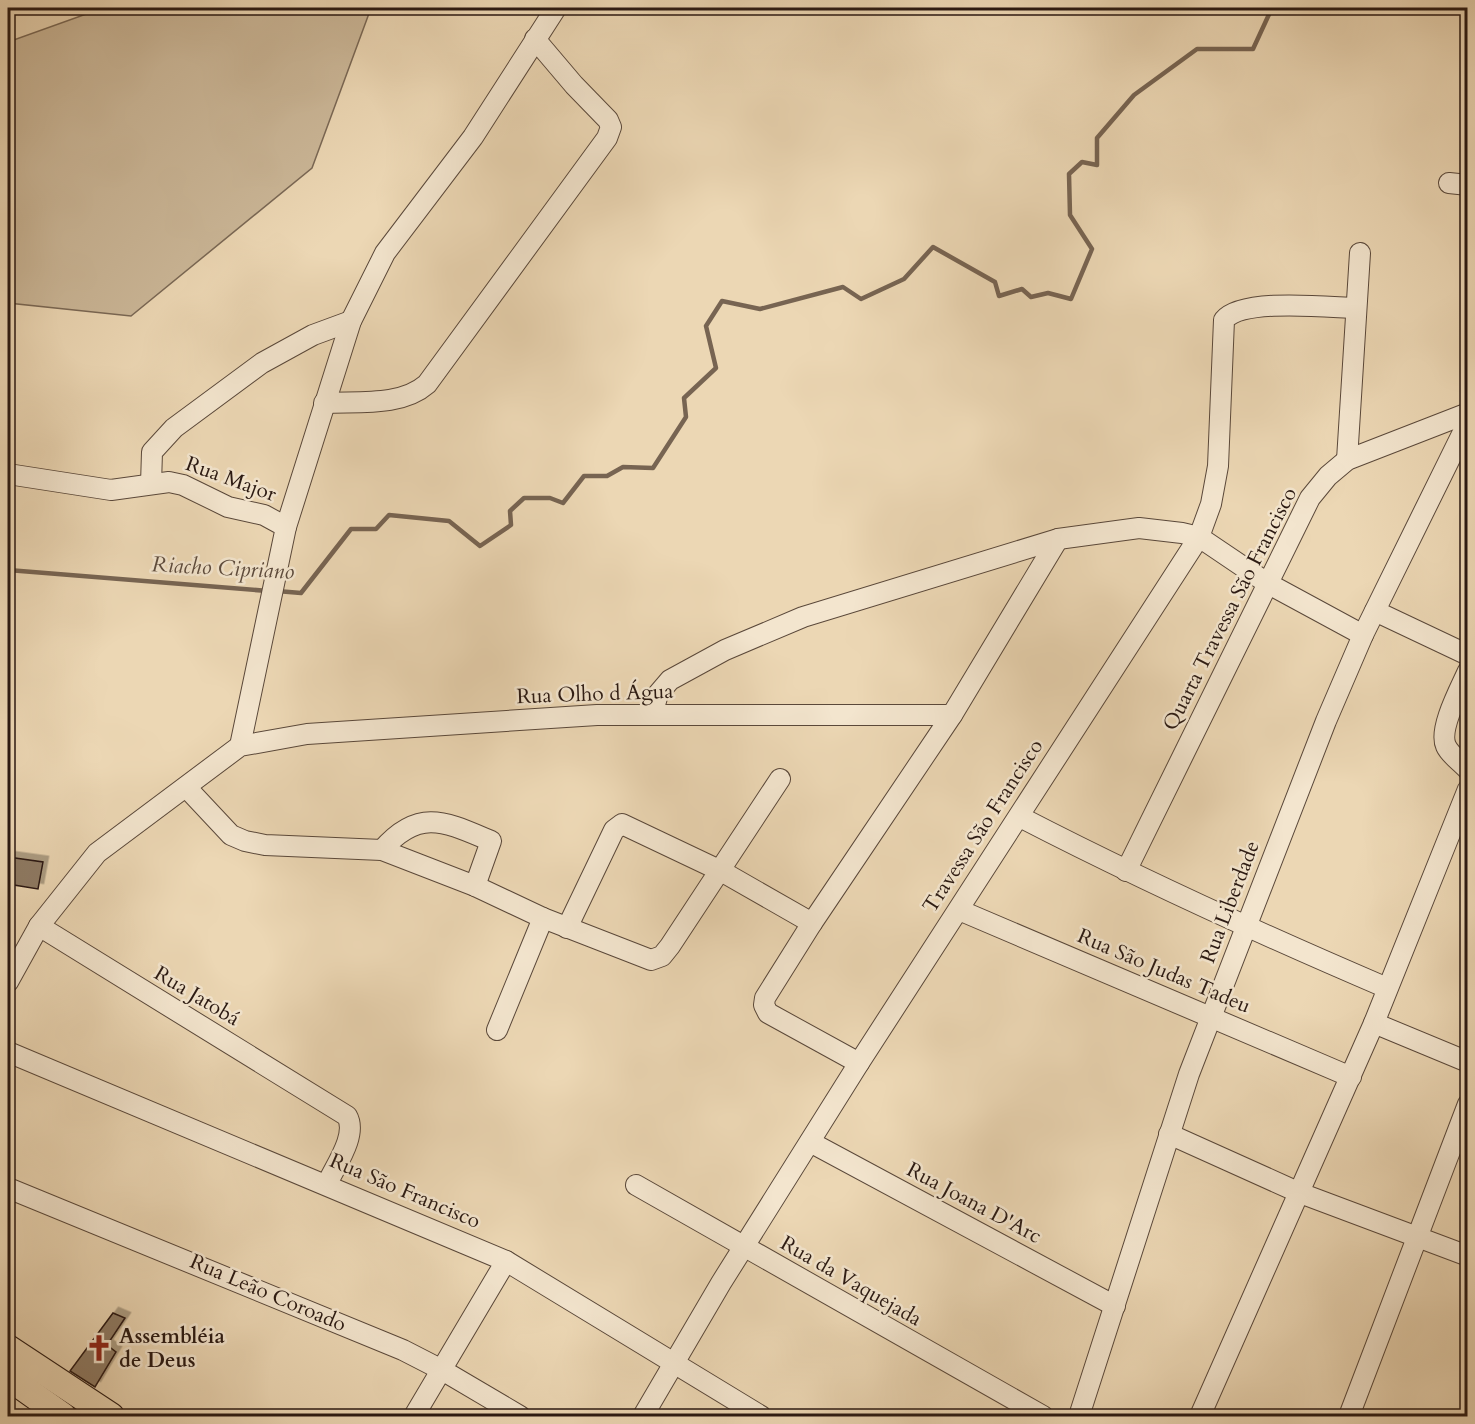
<svg xmlns="http://www.w3.org/2000/svg" width="1475" height="1424" font-family="Cardo,serif">
<style>
.green{fill:#cbb798;stroke:#7a6855;stroke-width:1.5}
.lines{fill:none;stroke-linecap:round;stroke-linejoin:round}
.stream{stroke:#776452;stroke-width:4.5}
.building{fill:#8f7c66;stroke:#2a1912;stroke-width:1.5;filter:url(#shadow)}
.minor-casing{stroke:#5a483a;stroke-width:22}
.major-casing{stroke:#2a1912;stroke-width:28}
.minor{stroke:#f3e5ce;stroke-width:20}
.major{stroke:#ecd7b4;stroke-width:26}
.labels{text-anchor:middle;dominant-baseline:central;stroke-width:5;stroke-linejoin:round;paint-order:stroke}
.street-label{font-size:21px;fill:#2a1912;stroke:#f3e5ce}
.poi-label{font-size:21px;font-weight:bold;fill:#2a1912;stroke:#f3e5ce;text-anchor:start}
.water-label{font-size:22px;font-style:italic;fill:#5d4b3d;stroke:#f3e5ce}
</style>
<defs>
<filter id="shadow"><feDropShadow dx="5.5" dy="-5.5" stdDeviation="0" flood-color="#0004"/></filter>
</defs>
<rect width="100%" height="100%" fill="#ecd7b4"/>
<filter id="stains"><feTurbulence type="fractalNoise" baseFrequency=".00333" numOctaves="4"/><feColorMatrix values="0 0 0 0 .2 0 0 0 0 .09 0 0 0 0 .02 0 0 0 .5 -.17"/></filter>
<radialGradient id="worn" r=".72"><stop offset=".6" stop-color="#630" stop-opacity="0"/><stop offset="1" stop-color="#630" stop-opacity=".3"/></radialGradient>
<path class="green" d="M103,8h268l-59,160 -181,148 -123,-13v-261z"/>
<g class="lines">
<g class="stream">
<path d="M8,570l260,21"/>
<path d="M277,591l24,2 50,-64h25l13,-14 60,6 31,25 31,-21 -1,-14 14,-13h26l13,5 21,-27h23l16,-9 30,1 33,-51 -2,-19 32,-30 -10,-42 16,-25 38,8 83,-22 18,12 43,-20 29,-32 62,35 4,14 23,-7 9,8 17,-4 23,6 21,-50 -22,-34 -1,-41 13,-12 15,3v-27l37,-43 63,-46h56l19,-41"/>
</g>
</g>
<g class="building">
<path d="M8,857l35,5 -5,27 -30,-5z"/>
<path d="M113,1313l12,5 -18,27 9,7 -21,35 -25,-16z"/>
</g>
<g class="lines">
<defs>
<g id="minor">
<path d="M1449,183l19,2"/>
<path d="M324,403c33,-2 77,4 103,-19l180,-246 4,-11 -3,-7 -34,-35 -39,-46"/>
<path d="M1347,460l13,-207"/>
<path d="M8,474l103,16 58,-8 14,3 45,22 36,8 22,12 -46,219"/>
<path d="M151,484l1,-32 22,-24 88,-65 51,-28 38,-14"/>
<path d="M286,527l65,-206 34,-68 88,-116 83,-129"/>
<path d="M1375,611l93,44"/>
<path d="M1468,671c-7,16 -30,58 -22,75 4,9 15,16 22,24"/>
<path d="M652,715l6,-21 12,-14 55,-30 78,-33 255,-78 81,-11 43,5 17,4 68,46 96,52"/>
<path d="M186,787l45,48 14,6 20,4 117,5 93,36 68,32 108,42 11,-4 8,-10 110,-167"/>
<path d="M1020,817c120,62 243,118 367,171"/>
<path d="M382,850c37,-43 64,-28 109,-9l-16,45"/>
<path d="M1126,871l184,-373 18,-22 19,-16 121,-47"/>
<path d="M959,910l392,167"/>
<path d="M39,926l308,190c11,19 -12,50 -20,68"/>
<path d="M567,928l47,-98 8,-6 99,47 91,52"/>
<path d="M8,982l31,-56 58,-73 143,-107 67,-12 290,-19h355"/>
<path d="M1374,1023l94,39"/>
<path d="M497,1030l46,-112"/>
<path d="M8,1052l498,209 255,155"/>
<path d="M859,1063l-91,-50 -4,-8 1,-7 47,-75 140,-208 106,-176"/>
<path d="M1169,1134l131,59 168,63"/>
<path d="M810,1142l305,164"/>
<path d="M636,1185l407,231"/>
<path d="M8,1188l395,162 39,20 78,46"/>
<path d="M414,1416l92,-155"/>
<path d="M643,1416l78,-133 138,-220 340,-526 12,-33 7,-38 6,-146c18,-22 102,-13 131,-12"/>
<path d="M1079,1416l110,-342 137,-353 37,-86 105,-213"/>
<path d="M1200,1416l174,-393 94,-234"/>
<path d="M1349,1416l119,-312"/>
</g>
<g id="major">
<path d="M8,1348l103,68"/>
<path d="M8,1377l55,39"/>
</g>
</defs>
<use href="#minor" class="minor-casing"/>
<use href="#major" class="major-casing"/>
<use href="#minor" class="minor"/>
<use href="#major" class="major"/>
</g>
<defs>
<symbol id="church-bare" viewBox="-9 -9 18 18"><path d="M-1.2-6h2.4v3.5h3.3v2.4h-3.3V6h-2.4V-.1h-3.3v-2.4h3.3Z" fill="#8f2418" stroke="#f3e5ce" stroke-width="2.5" paint-order="stroke"/></symbol>
</defs>
<g fill-rule="evenodd">
<use href="#church-bare" x="80" y="1329" width="38" height="38"/>
</g>
<g class="labels">
<g class="street-label">
<text transform="translate(231 479) rotate(20)">Rua Major</text>
<text transform="translate(1230 609) rotate(-63)">Quarta Travessa São Francisco</text>
<text transform="translate(595 694) rotate(-2)">Rua Olho d Água</text>
<text transform="translate(983 826) rotate(-57)">Travessa São Francisco</text>
<text transform="translate(1230 902) rotate(-69)">Rua Liberdade</text>
<text transform="translate(1164 971) rotate(23)">Rua São Judas Tadeu</text>
<text transform="translate(197 996) rotate(31)">Rua Jatobá</text>
<text transform="translate(405 1191) rotate(23)">Rua São Francisco</text>
<text transform="translate(974 1203) rotate(28)">Rua Joana D'Arc</text>
<text transform="translate(851 1281) rotate(30)">Rua da Vaquejada</text>
<text transform="translate(268 1293) rotate(23)">Rua Leão Coroado</text>
</g>
<g class="poi-label">
<text x="119" y="1336">Assembléia<tspan x="119" dy="24">de Deus</tspan></text>
</g>
<g class="water-label">
<text transform="translate(223 568) rotate(3)">Riacho Cipriano</text>
</g>
</g>
<rect width="1475" height="1424" fill="none" stroke="#ecd7b4" stroke-width="30"/>
<rect x="9" y="9" width="1457" height="1406" fill="none" stroke="#2a1912" stroke-width="3"/>
<rect x="15" y="15" width="1445" height="1394" fill="none" stroke="#2a1912" stroke-width="1.5"/>
<rect width="100%" height="100%" filter="url(#stains)"/>
<rect width="100%" height="100%" fill="url(#worn)"/>
</svg>
